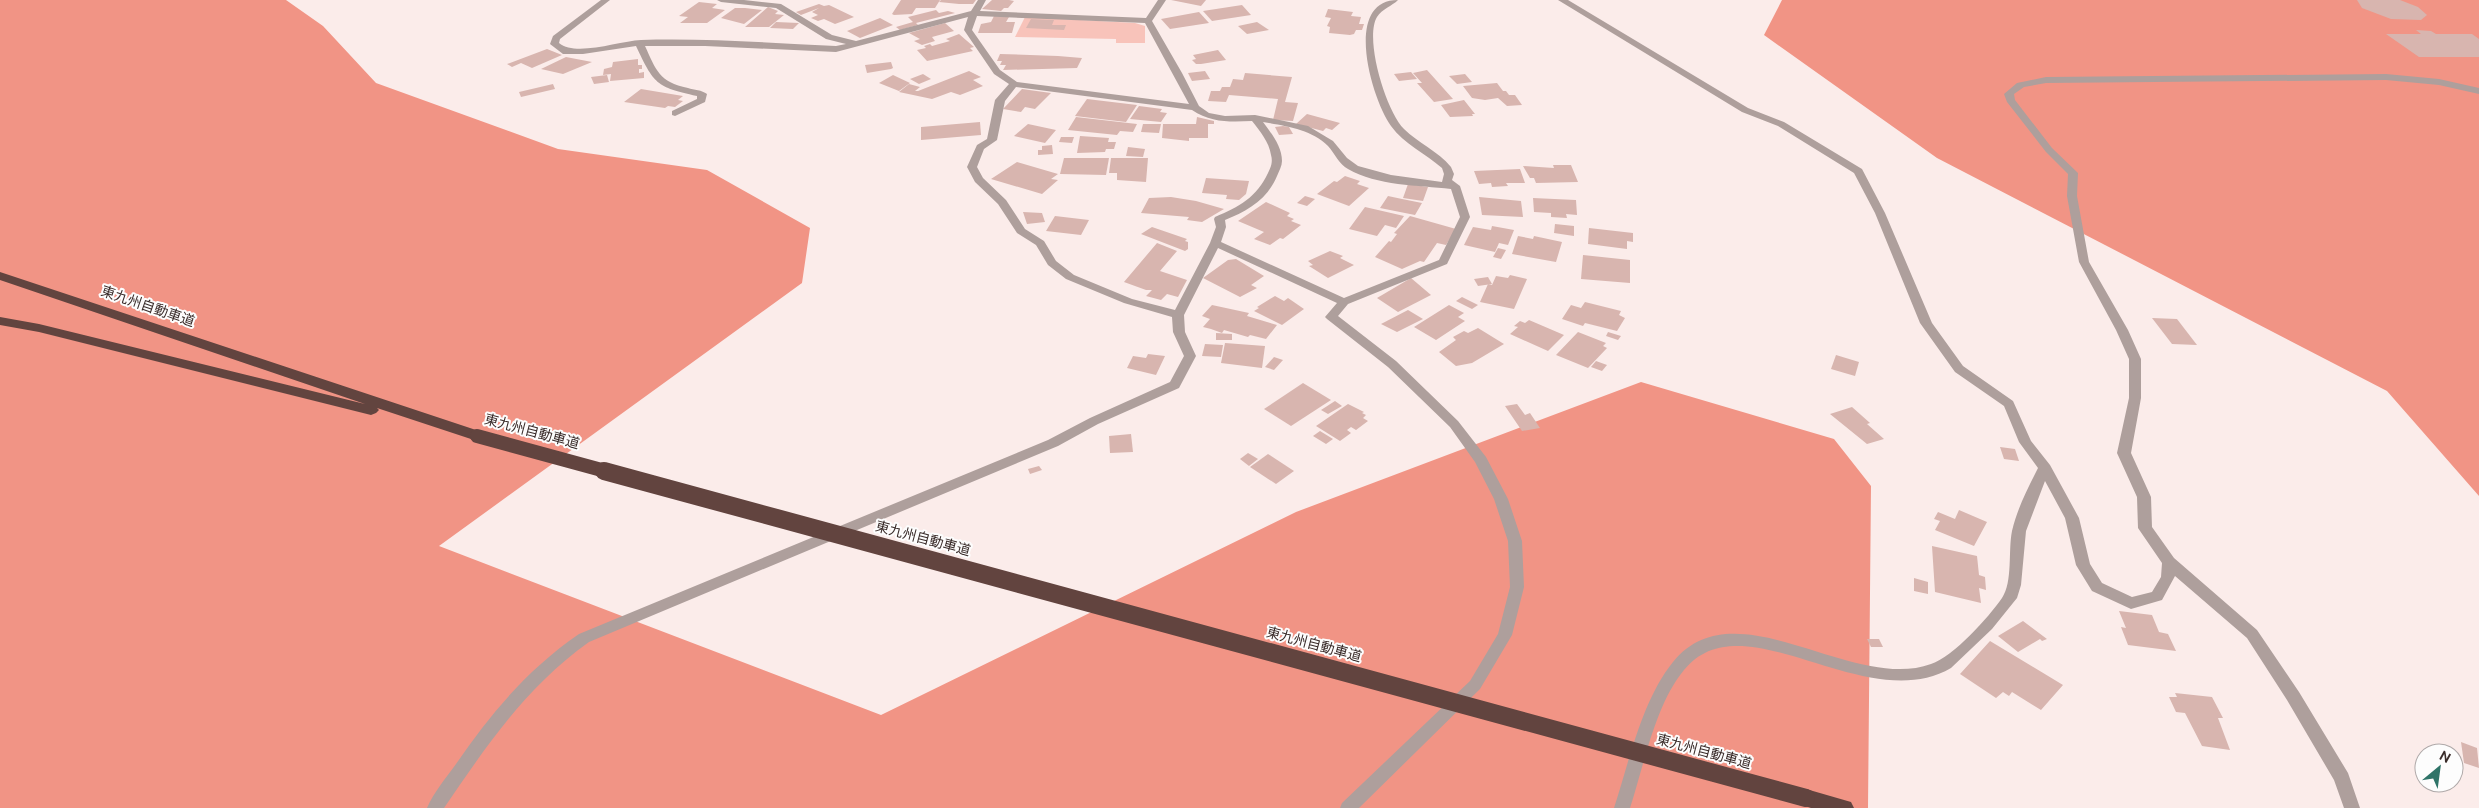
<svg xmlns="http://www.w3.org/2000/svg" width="2479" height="808" font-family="Ubuntu,'Noto Sans JP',sans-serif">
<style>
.green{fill:#f8c3ba}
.forest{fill:#f19485}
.building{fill:#d8b5af}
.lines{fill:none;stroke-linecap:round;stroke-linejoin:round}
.minor{fill:#ae9f9c;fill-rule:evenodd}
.highway{fill:#62443f;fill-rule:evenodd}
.highway-bridge-far1{stroke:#62443f;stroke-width:14}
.highway-bridge{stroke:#62443f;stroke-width:18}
.labels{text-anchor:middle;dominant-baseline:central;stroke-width:4;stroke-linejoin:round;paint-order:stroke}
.street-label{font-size:14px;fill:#3a2c2a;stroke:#fdfdfd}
</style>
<rect width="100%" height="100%" fill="#fbecea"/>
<path class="green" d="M1025,17l110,6 10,3v17h-29v-4l-101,-2z"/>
<g class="forest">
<path d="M0,0h286l37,26 53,57 182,66 149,21 103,58 -8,55 -363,263 442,169 415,-203 345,-130 193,57 37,47 -3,322h-1868z"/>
<path d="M1782,0h697v496l-92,-105 -450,-233 -173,-123z"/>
</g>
<g class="building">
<path d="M901,0h39l-5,8h-19l-4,6 -18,1 -2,-1z"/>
<path d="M941,0h35l-3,4h-14l-20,-2z"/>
<path d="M992,0h17l5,1 -6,7h-4l-3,3 -19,-2z"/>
<path d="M1171,0h35l-5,6z"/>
<path d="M2357,0h43l18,7 9,8 -6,5 -30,-1 -29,-11z"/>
<path d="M699,2l18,2 -5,4 13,2 -18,13h-27l8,-6 -9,-1z"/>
<path d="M819,4l5,2 5,-1 25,12 -19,7 -11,-5 -6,2 -7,-3 7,-3 -6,-3 7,-4 -18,7 -5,-3z"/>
<path d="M1242,5l9,10 -39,6 -9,-10z"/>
<path d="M768,7l10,4 -3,3 9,1 -15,12h-24z"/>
<path d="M735,8h10l17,2 -18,14 -23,-6z"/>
<path d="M1328,9l25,3 -2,4 10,1 -2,7h5l-2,6h-6l-2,4 -4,1 -21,-2 1,-6 -3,-1 4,-8 -6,-1z"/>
<path d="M936,10l3,3 9,-2 7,2 -39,10 2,2 -18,5 -4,-3 17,-5 -5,-5z"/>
<path d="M1199,12l10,11 -39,6 -9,-10z"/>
<path d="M994,16l15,1 -3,5h9l-3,11h-34l3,-9 10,-2z"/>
<path d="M880,18l13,7 -33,13 -13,-7z"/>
<path d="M1031,19l23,1 -2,5h14l-2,5 -38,-2z"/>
<path d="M776,22l23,1 -6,6 -23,-1z"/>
<path d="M1257,22l12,8 -22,4 -9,-8z"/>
<path d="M945,23l9,8 -22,6 3,4 -13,4 -8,-4 6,-2 -11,-6z"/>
<path d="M2416,30l15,1 5,3h36l7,5v18h-60l-33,-23h35z"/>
<path d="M959,34l15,13 -4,1 3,3 -46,10 -10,-11 9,-2 -2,-2 6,-2 2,2 18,-5 -4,-2z"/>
<path d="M547,49l15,6 -30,13 -11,-5 -9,4 -5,-3z"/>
<path d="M1218,50l8,10 -25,4h-5l-4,-4 4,-1 -3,-4z"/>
<path d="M1000,54l58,2 24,2 -5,10 -74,2 3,-5h-6l2,-4h-5z"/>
<path d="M566,57l26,5 -29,12 -22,-5z"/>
<path d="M638,59v6h4v4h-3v4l5,-1v6l-34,3 1,-7 -8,1 1,-6 8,-2 1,-5z"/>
<path d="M891,62l2,6 -2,1 -24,4 -2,-8z"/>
<path d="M1427,70l26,29 -19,3 -17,-19h5l-9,-10z"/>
<path d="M969,71l12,6 -8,3 10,6 -23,9 -9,-3 -19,7 -33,-7 10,-8 11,3 -5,4h3z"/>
<path d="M1205,71l5,8 -18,2 -4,-8z"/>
<path d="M1411,72l6,7 -18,2 -5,-7z"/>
<path d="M1245,73l47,4 -7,25 13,1 -5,18 -20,-1 5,-21 -49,-4 -3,7 -18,-1 3,-10h9l2,-4h8l3,-8 10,1z"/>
<path d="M923,74l8,5 -12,5 -9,-5z"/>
<path d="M1465,74l7,8 -15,2 -8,-8z"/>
<path d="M607,75l2,7 -15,2 -3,-7z"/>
<path d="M893,75l17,8 -11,8 -20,-8z"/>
<path d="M1497,83l6,8h3l3,4h6l7,10 -15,1 -9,-8 -13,2 -13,-2 -9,-12z"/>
<path d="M553,84l2,5 -34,8 -2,-5z"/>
<path d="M641,89l42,7 -5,4 5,1 -8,6 -7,-1 -3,2 -41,-6z"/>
<path d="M1022,89l29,4 -16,16 -10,-2 -4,5 -18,-3z"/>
<path d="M1087,99l50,6 -11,17 -51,-6z"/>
<path d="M1464,100l11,14h-3l1,2 -23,1 -9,-12z"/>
<path d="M1139,106l23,3 -2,3 7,1 -6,9 -31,-3z"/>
<path d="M1307,114l33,9 -8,7 -6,-2 -3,3 -27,-7z"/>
<path d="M1076,117l61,7 -4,8 -13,-1 -3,4 -49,-5z"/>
<path d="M1197,117l17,4v3h-6v14h-19v3l-27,-3 1,-14h33z"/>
<path d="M980,122l1,13 -60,5v-13z"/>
<path d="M1028,124l28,6 -11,13 -31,-7z"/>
<path d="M1143,124h18l-2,9 -18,-1z"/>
<path d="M1283,126l6,1 4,7 -14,1 -4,-8z"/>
<path d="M1080,136l29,2 -1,4h8l-2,7h-8l-1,3 -28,1z"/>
<path d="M1061,137h13l-2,6 -13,-1z"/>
<path d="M1052,145l1,9 -15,1v-5h4v-4z"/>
<path d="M1128,147l17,2 -2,8 -17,-1z"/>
<path d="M1064,158h45l-3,17 -46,-1z"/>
<path d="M1111,158h37l-2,24 -29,-2v-7h-8z"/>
<path d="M1017,162l41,12 -7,5 7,1 -16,14 -51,-15z"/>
<path d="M1553,165h18l7,17 -42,1 -2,-5h-4l-7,-12 31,2z"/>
<path d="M1520,169l5,14h-19l2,3 -16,1 -1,-4 -12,1 -5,-13z"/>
<path d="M1345,176l15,5 -3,3 12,4 -20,18 -32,-12 17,-13 3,1z"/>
<path d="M1206,178l43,3 -3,13 -7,6 -13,-1 1,-4 -25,-2z"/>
<path d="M1408,184l20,3 -5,14 -20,-3z"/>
<path d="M1305,196l10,3 -8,7 -10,-3z"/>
<path d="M1388,196l14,3 20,4 -7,12 -35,-7z"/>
<path d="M1171,197l25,4 28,8 -22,13 -15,-2 2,-3 -48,-4 8,-15z"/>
<path d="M1479,197l42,4 2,16 -41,-2z"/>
<path d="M1533,198l43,2 1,15 -11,-1 1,4 -16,-1v-4l-17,-1z"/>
<path d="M1266,202l24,11 -3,3 7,3 -3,2 10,4 -18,14 -3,-1 -10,7 -16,-6 10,-7 -26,-11z"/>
<path d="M1365,207l39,9 -8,12 -11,-3 -8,11 -28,-7z"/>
<path d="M1023,212l19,1 3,9 -18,2z"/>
<path d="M1055,216l34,4 -8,15 -35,-4z"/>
<path d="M1410,216l46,13 -10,16 -9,-2 -13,19 -4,-1 -18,8 -27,-12 14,-16 2,1 6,-8 -3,-1z"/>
<path d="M1555,224l19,2v10l-20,-3z"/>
<path d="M1492,226l22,4 -6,15 -9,-2 -4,9 -31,-7 9,-18 18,3z"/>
<path d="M1152,227l35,12 -2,2 3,1v7l-3,2 -44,-17z"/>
<path d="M1589,228l44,5v9l-6,-1v8l-39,-5z"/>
<path d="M1518,236l15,3 1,-3 28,6 -6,20 -44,-8z"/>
<path d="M1157,243l20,8 -17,20 27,9 -9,17 -11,-3 -6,6 -15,-4 6,-6h-6l-22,-8z"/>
<path d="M1498,248l8,2 -5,9 -8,-2z"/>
<path d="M1330,251l13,5 -3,2 14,7 -26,13 -19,-12 4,-1 -5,-4z"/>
<path d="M1583,255l47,5v23l-49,-4z"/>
<path d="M1236,259l28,17 -13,9 6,3 -17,9 -37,-19 25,-18z"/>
<path d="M1510,275l17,4 -13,30 -34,-7 8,-18 4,1 4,-9 12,2z"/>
<path d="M1488,277l4,7 -14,2 -4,-7z"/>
<path d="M1411,278l20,17 -33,17 -21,-14z"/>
<path d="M1275,296l9,5 4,-3 16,11 -22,16 -28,-14 5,-3 -2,-1z"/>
<path d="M1462,297l16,8 -6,4 -16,-8z"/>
<path d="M1585,302l36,9 -2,4 6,3 -8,13 -32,-8 -2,3 -21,-7 9,-14 10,3z"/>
<path d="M1212,305l37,8 -2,3 30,9 -11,14 -16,-4 -2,2 -24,-7 -2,3 -11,-4 -8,-2 7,-8 -8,-3z"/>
<path d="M1449,305l15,8 -6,4 7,4 -29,19 -22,-13z"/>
<path d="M1408,310l15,9 -26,13 -16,-8z"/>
<path d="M2152,318l25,1 20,26 -25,-1z"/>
<path d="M1529,320l35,15 -16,16 -38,-17 8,-7 -4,-1 6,-5 5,2z"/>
<path d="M1478,328l26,16 -32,19 -16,3 -17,-14 17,-12 -3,-3 11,-6 4,2z"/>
<path d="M1578,332l28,11 -3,3 4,2 -19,20 -32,-13z"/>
<path d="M1608,332l13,4 -3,4 -12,-4z"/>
<path d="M1216,333l16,1v6h-16z"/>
<path d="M1225,343l40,3 -3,22 -41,-5z"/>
<path d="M1205,344l18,1 -2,12 -19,-1z"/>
<path d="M1148,354l17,2 -9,19 -29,-7 6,-12 13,2z"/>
<path d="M1836,355l23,7 -4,14 -24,-7z"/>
<path d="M1274,357l9,3 -9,10 -9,-3z"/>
<path d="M1596,361l11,4 -5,6 -11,-4z"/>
<path d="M1303,383l28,17 -40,26 -27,-17z"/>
<path d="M1335,401l7,5 -14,8 -7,-4z"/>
<path d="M1348,404l16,8 -2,1 4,2 -3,3 5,3 -12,9 -5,-3 -4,3 4,3 -11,8 -24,-15z"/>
<path d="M1517,404l8,11 5,-2 10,15 -18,3 -17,-25z"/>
<path d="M1852,407l18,16 -3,1 17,15 -17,5 -37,-30z"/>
<path d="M1320,431l13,8 -7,5 -13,-8z"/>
<path d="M1131,434l2,18 -23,1 -1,-17z"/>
<path d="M2000,447l15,2 4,12 -15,-2z"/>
<path d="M1248,453l10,6 -9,7 -9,-7z"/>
<path d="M1268,454l26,17 -18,13 -26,-17z"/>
<path d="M1039,466l3,4 -12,4 -2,-5z"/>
<path d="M1959,510l28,12 -13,24 -39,-16 5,-9 -6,-2 4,-7 17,7z"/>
<path d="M1932,546l45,10 2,19 6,2 1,13 -7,-2 2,15 -46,-11z"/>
<path d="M1914,578l14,4v12l-14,-3z"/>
<path d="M2119,611l33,4 7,17 9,2 8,17 -48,-6 -7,-18 5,1z"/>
<path d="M2023,621l24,18 -5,2 -2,-2 -22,13 -20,-16z"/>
<path d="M1867,639h12l4,8h-12z"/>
<path d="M1990,641l73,44 -22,25 -29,-18 -3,4 -6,-4 -7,6 -36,-24z"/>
<path d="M2175,693l37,4 11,21h-5l12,32 -28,-4 -17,-33 -9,-1 -7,-15h8z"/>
<path d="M2461,742l16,6 2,20 -15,-5z"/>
</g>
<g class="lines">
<g class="minor">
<path d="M601,0h9l-50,39 -1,4c17,14 60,-2 82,-3 64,-2 130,3 195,6l10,-2 -20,-5 -50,-31 -55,-6 -4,-2h27l37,4 51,31 24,6 115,-30 7,-11h8l-6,11 166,7 12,-18h8l-14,21 30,52 17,33 10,7 16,3 30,-1 53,11 25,15 14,17 11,8 33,9 51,7 2,-8 -2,-6c-16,-14 -38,-24 -51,-42 -19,-26 -49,-126 7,-126 -6,6 -16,9 -21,17 -13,22 9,94 27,112 14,14 34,22 47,38l3,7 -2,6 8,6 10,31 -23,47 -99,40 -10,12 58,45 62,60 28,36 22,42 14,42 2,46 -12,48 -32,54 -121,119h-19l2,-5 128,-122 28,-47 12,-47 -2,-46 -14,-42 -19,-37 -25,-35 -62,-60 -61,-48 -2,-2 12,-14 -119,-55 -34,67 1,17 11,24 -17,32 -81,36 -40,22 -469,196c-64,46 -101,102 -145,166h-17c7,-16 19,-30 29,-44 35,-51 72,-95 123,-130l469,-194 42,-22 80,-36 14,-26 -11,-24 -1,-15 -48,-14 -58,-24 -18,-14 -12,-20 -19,-12 -19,-29 -23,-22 -8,-15 10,-22 10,-6 8,-39 14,-16 -15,-10 -30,-44 4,-13 -132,35 -131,-6h-60c11,24 14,36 43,42 6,2 14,2 19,6l-2,8 -30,14 -3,-1v-4l25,-12v-3c-41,-9 -43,-12 -61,-50l-53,8h-20l-13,-10 3,-8zM977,16l168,7 44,81 -172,-22 -17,-12 -28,-40zM1016,87l176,23c19,13 39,12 60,11 8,10 17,21 19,34 2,7 0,12 -3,18 -11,24 -29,34 -53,44l-1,2 2,8 -6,16 -35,67 -43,-11 -58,-24 -18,-14 -12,-20 -19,-12 -19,-29 -23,-22 -6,-11 7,-18 13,-9 8,-39zM1263,122c22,4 48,7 65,24 7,8 11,18 20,23 29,17 70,16 103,20l9,28 -21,43 -95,38 -123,-56 5,-15 -1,-7c22,-9 42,-20 52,-44 2,-5 5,-10 5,-15 0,-15 -11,-28 -19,-39z"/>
<path d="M1558,0h10l180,108 36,14 78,47 23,44 47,110 31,43 50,35 18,40 19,24 29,53 11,46 12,19 30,14 20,-5 9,-15 1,-14 -24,-35 -1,-31 -20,-44 12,-55v-39l-13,-29 -37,-68 -12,-66 1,-22 -22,-22 -39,-50 -3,-8 13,-11 29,-6 340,-3 53,5 40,9v6l-40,-9 -53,-5 -340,3 -22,4 -10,7 1,6 37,48 26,25 -1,23 12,66 39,68 13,29v39l-10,55 20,44 1,30 22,31 83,72 42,62 49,81 12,35h-16l-10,-28 -47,-80 -40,-62 -72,-62 -13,24 -31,9 -39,-18 -16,-26 -11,-47 -20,-37 -19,50 -5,54 -4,13 -25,31 -41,39c-86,50 -208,-71 -267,2 -29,35 -40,95 -54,138h-16c15,-46 28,-108 59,-146 62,-77 179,31 258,2 23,-8 57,-46 71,-66 11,-16 6,-48 10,-67 5,-22 16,-43 26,-63l-19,-26 -15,-36 -49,-34 -35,-49 -45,-110 -21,-40 -76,-47 -36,-14z"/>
</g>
<g class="highway">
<path d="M0,272l482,160 3,4 -3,4 -5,1 -100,-33 2,2 -3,3 -5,2 -332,-83 -39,-7v-8l39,7 326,80 -365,-124z"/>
<path d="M1806,789l45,13 3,6h-43l-12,-4 -3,-6 3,-6z"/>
</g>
<path class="highway-bridge-far1" d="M477,436l132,36"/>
<path class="highway-bridge" d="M604,471l1202,327"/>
</g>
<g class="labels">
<g class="street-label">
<text transform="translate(148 306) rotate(19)">東九州自動車道</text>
<text transform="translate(532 431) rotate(15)">東九州自動車道</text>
<text transform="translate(923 538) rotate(15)">東九州自動車道</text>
<text transform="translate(1314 644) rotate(15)">東九州自動車道</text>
<text transform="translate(1704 751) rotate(15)">東九州自動車道</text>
</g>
</g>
<g transform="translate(2439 768) rotate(29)"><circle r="24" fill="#fdfdfd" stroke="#afa9a9"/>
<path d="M0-4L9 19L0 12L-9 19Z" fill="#2f7468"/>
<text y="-8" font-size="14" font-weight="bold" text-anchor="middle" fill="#3a2c2a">N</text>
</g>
</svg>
